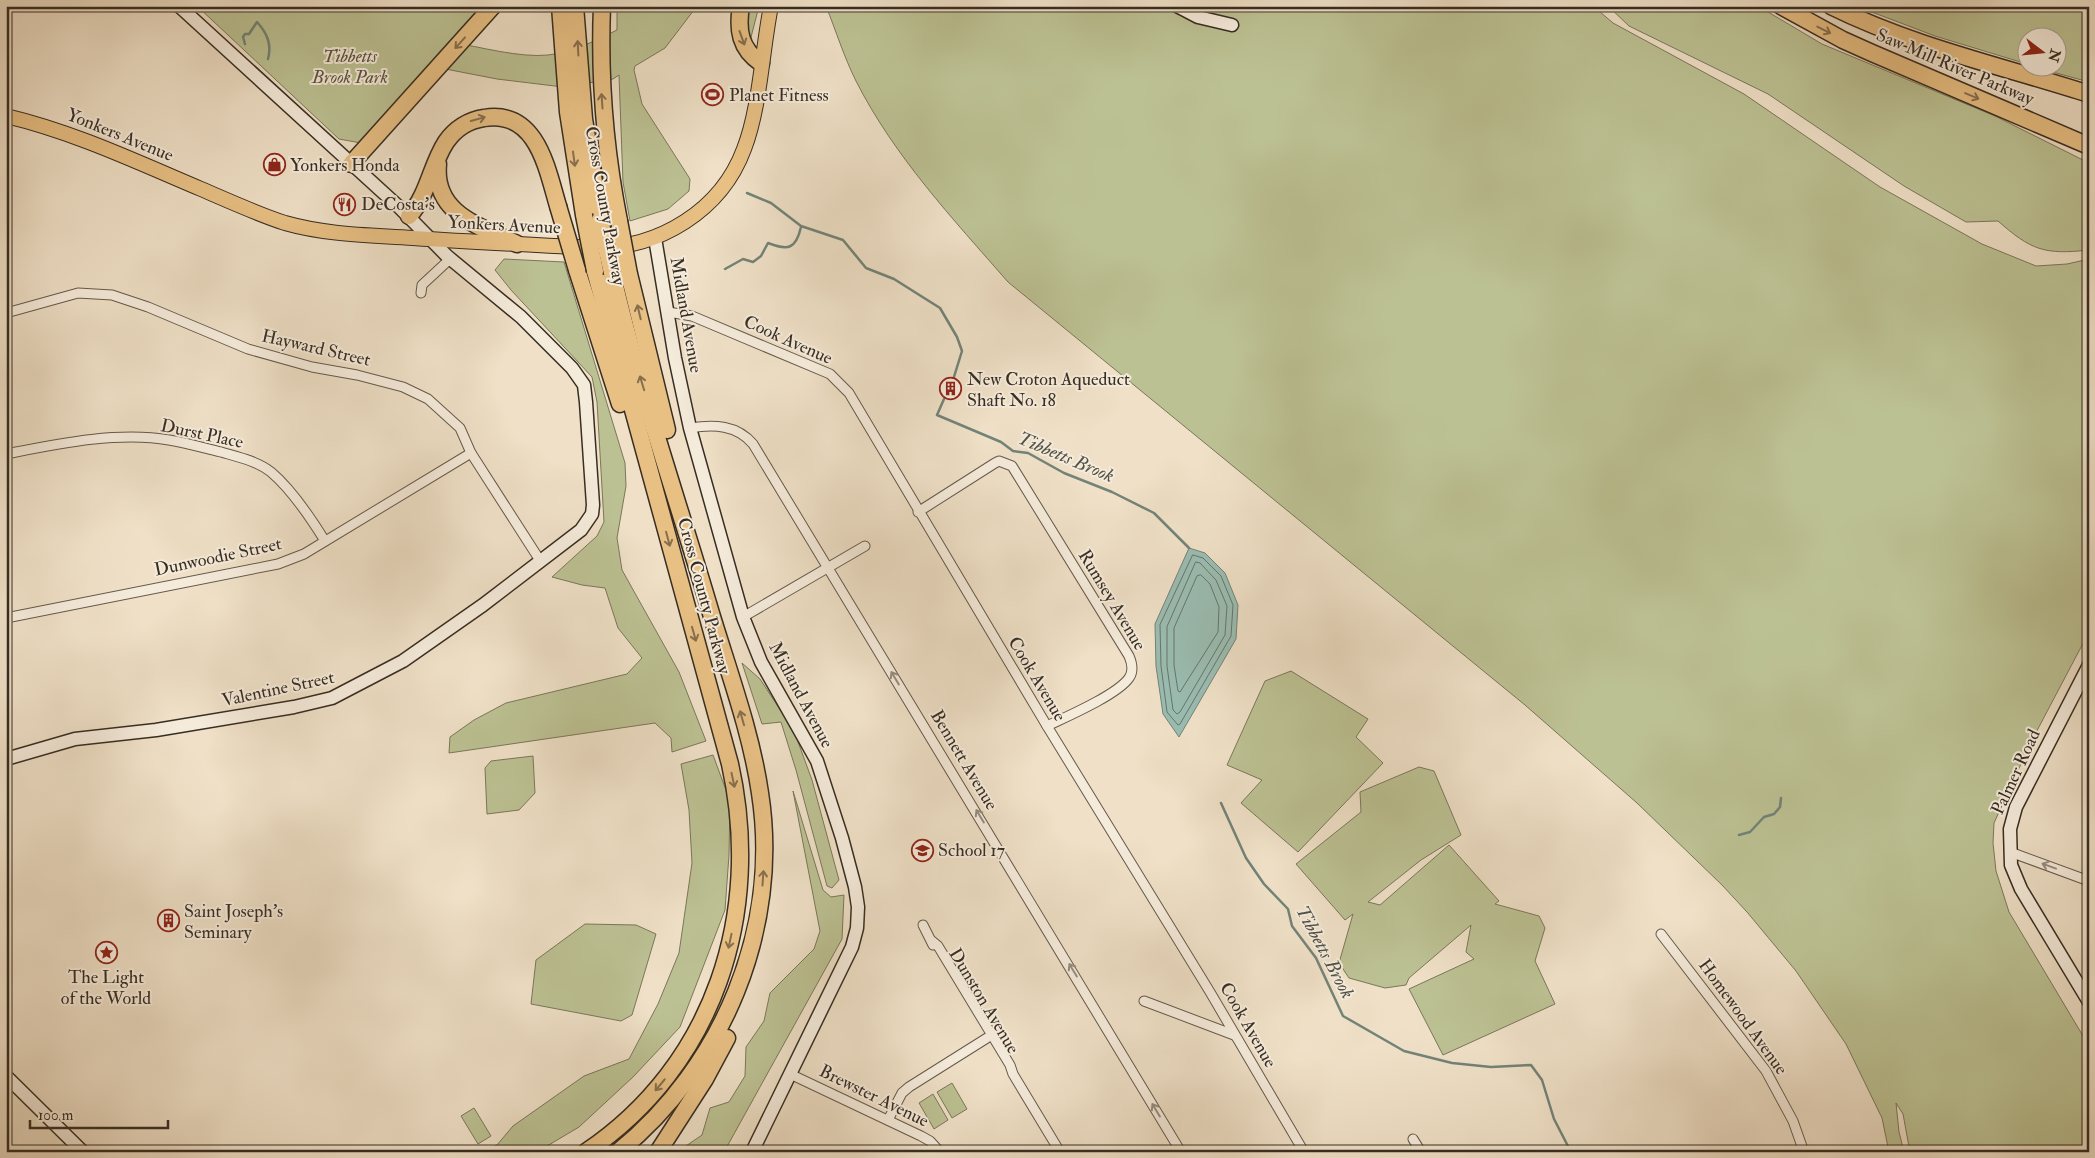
<svg xmlns="http://www.w3.org/2000/svg" width="2095" height="1158" font-family="'IM FELL Double Pica',serif">
<style>
.green{fill:#bcc193;stroke:#7a775a}
.water{fill:#9abdb2;stroke:#728378}
.lines{fill:none;stroke-linecap:round;stroke-linejoin:round}
.shore{stroke:#68756a;stroke-width:1}
.stream{stroke:#728378;stroke-width:2.5}
.street-casing{stroke:#655a4b;stroke-width:11}
.secondary-casing{stroke:#372d22;stroke-width:15}
.primary-casing{stroke:#372d22;stroke-width:16}
.highway-casing{stroke:#372d22;stroke-width:19}
.street{stroke:#f5ebdb;stroke-width:9}
.secondary{stroke:#f5ebdb;stroke-width:12}
.primary{stroke:#e8c084;stroke-width:14}
.highway{stroke:#e8c084;stroke-width:16}
.highway-bridge-casing{stroke:#372d22;stroke-width:19;stroke-linecap:butt}
.highway-bridge{stroke:#e8c084;stroke-width:16}
.oneway{stroke:#876f4e}
.oneway2{stroke:#968c7e}
.labels{text-anchor:middle;dominant-baseline:central;stroke-width:4;stroke-linejoin:round;paint-order:stroke}
.park-label{font-size:18px;font-style:italic;fill:#58523e;stroke:#f5ebdb}
.street-label{font-size:18px;fill:#372d22;stroke:#f5ebdb}
.poi-label{font-size:18px;fill:#372d22;stroke:#f5ebdb;text-anchor:start}
.water-label{font-size:19px;font-style:italic;fill:#505146;stroke:#f5ebdb}
</style>
<rect width="100%" height="100%" fill="#efe0c7"/>
<filter id="stains"><feTurbulence type="fractalNoise" baseFrequency=".004" numOctaves="4"/><feColorMatrix values="0 0 0 0 .2 0 0 0 0 .09 0 0 0 0 .02 0 0 0 .5 -.17"/></filter>
<radialGradient id="worn" r=".72"><stop offset=".6" stop-color="#630" stop-opacity="0"/><stop offset="1" stop-color="#630" stop-opacity=".3"/></radialGradient>
<g class="green">
<path d="M197,6h284l-29,36c27,5 69,16 96,13 25,-3 47,-14 69,-25v-24h80l-32,42 -30,18 -1,4 8,34 48,75 -1,12 -21,18 -38,12 -7,-39 -4,-107 -6,4 -50,8 -66,-8 -67,-13 -69,77 -22,-4z"/>
<path d="M746,6h13l-10,39z"/>
<path d="M826,6h767l20,17 131,71 136,93 102,57 54,22 31,-2 22,-5v373l-58,110 -37,81 -1,20 3,28 13,41 80,134v106h-179l-7,-38 -7,-11 3,29 5,20h-15l-7,-34 -36,-74 -50,-73 -49,-59 -25,-27 -85,-82 -112,-98 -517,-423c-55,-63 -114,-126 -152,-201 -12,-24 -20,-50 -30,-75z"/>
<path d="M1608,6h150l64,38 173,72 94,47v87c-45,5 -58,0 -91,-29l-32,1 -62,-36 -136,-92 -139,-68z"/>
<path d="M1856,6h233v76l-51,-14h20v-30h-30l-1,26 -92,-28z"/>
<path d="M504,259l60,3 61,201 1,23 -9,52 5,32 57,102 27,69 -34,11 -1,-14 -16,-15 -206,30 1,-16 24,-17 32,-17 121,-29 15,-16 -24,-30 -13,-40 -23,-3 -30,-8 45,-41 7,-14 -7,-120 -5,-25 -81,-87 -16,-20z"/>
<path d="M742,663l18,16 34,52 18,49 27,100 -7,8 -5,-2 -31,-116 -15,-48 -19,2z"/>
<path d="M1291,671l77,48 -12,18 27,26 -85,89 -57,-49 21,-23 -35,-15 38,-84z"/>
<path d="M713,755l17,46 -1,54 -4,55 -45,117 -47,50 -54,50 -42,25h-55l15,-7 16,-19 71,-50 45,-17 29,-55 21,-51 13,-90 -3,-53 -8,-46z"/>
<path d="M533,756l2,37 -16,17 -32,4 -2,-46 6,-7z"/>
<path d="M1419,767l15,4 27,64 -40,25 -53,42 12,3 69,-60 50,56 -4,3 44,12 6,12 -10,33 20,43 -112,51 -34,-66 65,-30 -8,-7 5,-27 -62,53 -3,7 -21,3 -36,-10 -10,-15 14,-49 -8,6 -49,-56 65,-52 -1,-20z"/>
<path d="M793,791l30,99 8,7 13,-2 -2,44 -118,213h-43l2,-4 19,-13 8,-27 19,-6 16,-26 1,-29 18,-26 6,-28 44,-44 6,-18z"/>
<path d="M585,924l51,1 20,9 -24,81 -11,6 -90,-17 5,-44z"/>
<path d="M952,1083l15,26 -15,9 -15,-26z"/>
<path d="M933,1094l15,26 -14,9 -15,-26z"/>
<path d="M474,1108l17,28 -13,8 -17,-28z"/>
</g>
<path class="water" d="M1189,548l16,5 20,20 13,32 -2,34 -57,98 -16,-23 -7,-48 -1,-42z"/>
<g class="lines">
<g class="shore">
<path d="M1193,555l10,3 18,18 12,29 -2,31 -51,88 -2,1 -11,-13 -6,-46 -1,-41z"/>
<path d="M1196,562l4,1 16,17 11,26 -2,29 -45,77 -3,2 -4,-4 -6,-44v-39z"/>
<path d="M1201,575l9,9 9,23 -1,25 -38,60 -2,-1 -4,-26v-37l23,-52z"/>
</g>
<g class="stream">
<path d="M245,44l-2,-7 2,-3h4l8,-12c10,11 15,22 11,37"/>
<path d="M747,193l24,10 30,23 42,14 23,28 28,11 46,29 17,29 5,14 -9,29"/>
<path d="M725,269l18,-10 10,3 8,-6 7,-13c20,8 28,6 33,-16"/>
<path d="M944,399l-7,16 64,27 12,9 15,2 36,20 48,19 42,21 35,35"/>
<path d="M1221,803l25,55 18,26 24,25 4,17 24,32 27,58 61,35 48,12 39,4 40,-2 11,15 12,39 17,33"/>
<path d="M1739,835l11,-3 14,-15 10,-3 6,-7 1,-9"/>
</g>
<defs>
<g id="street">
<path d="M421,293l1,-8 28,-26"/>
<path d="M668,312l24,4 138,58 19,19 198,333 163,266 94,160"/>
<path d="M6,313l72,-20 34,2 36,12 100,42 64,18 45,8 46,12 25,12 32,29 11,25 70,109"/>
<path d="M690,428c24,-4 47,-3 63,16l428,708"/>
<path d="M6,454c51,-10 112,-23 163,-14 18,3 35,8 52,12 17,5 36,9 50,20 19,16 41,48 54,69"/>
<path d="M918,512l77,-49 4,-2 13,5 117,190c3,7 5,15 0,22 -12,17 -63,39 -82,48"/>
<path d="M743,617l122,-71"/>
<path d="M6,618l272,-54 26,-10 167,-101"/>
<path d="M2010,852l79,29"/>
<path d="M923,925l10,20"/>
<path d="M1661,934l105,137 27,50 11,31"/>
<path d="M932,941l6,5 72,119 3,9 47,78"/>
<path d="M1144,1001l90,34"/>
<path d="M790,1074l131,62 9,5 10,11"/>
<path d="M888,1120l14,-27 7,-6 78,-49"/>
<path d="M1413,1139l8,13"/>
</g>
<g id="secondary">
<path d="M1177,6l21,11 34,8"/>
<path d="M655,238l20,120 15,70 53,189 18,45 56,99 25,77 13,49 3,20 -1,21 -5,19 -100,205"/>
<path d="M2089,665l-73,142 -6,22 1,36 10,24 68,113"/>
<path d="M6,759l69,-20 81,-9 138,-23 38,-9 71,-37 80,-56 98,-75 11,-16 1,-9 -7,-103 -2,-17 -12,-17 -51,-51 -74,-61 -48,-49 -220,-201"/>
<path d="M6,1076l77,76"/>
</g>
<path id="primary" d="M6,116c68,16 131,46 195,73 28,12 56,25 84,34 42,12 85,12 128,15 60,4 121,7 182,10 64,0 126,-37 149,-99 16,-41 18,-98 27,-143"/>
<g id="highway">
<path d="M560,6l8,106 16,103"/>
<path d="M575,6l9,113 16,101"/>
<path d="M602,6c-3,73 3,144 17,215"/>
<path d="M741,6c-4,24 -1,43 20,57"/>
<path d="M1781,6l62,34 29,13 217,93"/>
<path d="M1831,6c83,41 171,60 258,88"/>
<path d="M351,164l142,-158"/>
<path d="M438,164c-5,50 42,62 79,80"/>
<path d="M409,216c19,-21 22,-51 37,-74 9,-13 23,-22 38,-24 53,-9 63,51 74,88"/>
<path d="M577,270l43,134"/>
<path d="M612,273c26,113 65,225 98,337 18,60 41,121 50,183 21,135 -37,274 -142,359"/>
<path d="M629,274l38,156"/>
<path d="M586,1152c129,-87 177,-239 144,-388l-135,-493"/>
<path d="M658,1152l47,-73 22,-41"/>
</g>
</defs>
<use href="#street" class="street-casing"/>
<use href="#secondary" class="secondary-casing"/>
<use href="#primary" class="primary-casing"/>
<use href="#highway" class="highway-casing"/>
<use href="#street" class="street"/>
<use href="#secondary" class="secondary"/>
<use href="#primary" class="primary"/>
<use href="#highway" class="highway"/>
<defs>
<g id="highway-bridge">
<path d="M558,206l19,64"/>
<path d="M584,215l11,56"/>
<path d="M600,220l12,53"/>
<path d="M619,221l10,53"/>
</g>
</defs>
<use href="#highway-bridge" class="highway-bridge-casing"/>
<use href="#highway-bridge" class="highway-bridge"/>
</g>
<defs><path id="oneway-shaft" d="M-6 0H5M1.5-3L5.5 0L1.5 3" fill="none" stroke-width="1.6" stroke-linecap="round" stroke-linejoin="round" transform="scale(1.25)"/></defs>
<g class="oneway">
<use href="#oneway-shaft" transform="translate(1824 30) rotate(27)"/>
<use href="#oneway-shaft" transform="translate(742 38) rotate(70)"/>
<use href="#oneway-shaft" transform="translate(460 43) rotate(132)"/>
<use href="#oneway-shaft" transform="translate(578 48) rotate(-93)"/>
<use href="#oneway-shaft" transform="translate(1972 96) rotate(23)"/>
<use href="#oneway-shaft" transform="translate(602 101) rotate(-94)"/>
<use href="#oneway-shaft" transform="translate(478 119) rotate(-15)"/>
<use href="#oneway-shaft" transform="translate(574 159) rotate(82)"/>
<use href="#oneway-shaft" transform="translate(639 312) rotate(-103)"/>
<use href="#oneway-shaft" transform="translate(642 383) rotate(-107)"/>
<use href="#oneway-shaft" transform="translate(668 539) rotate(75)"/>
<use href="#oneway-shaft" transform="translate(694 634) rotate(74)"/>
<use href="#oneway-shaft" transform="translate(742 718) rotate(-106)"/>
<use href="#oneway-shaft" transform="translate(733 780) rotate(78)"/>
<use href="#oneway-shaft" transform="translate(763 878) rotate(-86)"/>
<use href="#oneway-shaft" transform="translate(730 941) rotate(102)"/>
<use href="#oneway-shaft" transform="translate(660 1085) rotate(130)"/>
</g>
<g class="oneway2">
<use href="#oneway-shaft" transform="translate(895 678) rotate(-121)"/>
<use href="#oneway-shaft" transform="translate(980 816) rotate(-121)"/>
<use href="#oneway-shaft" transform="translate(2049 866) rotate(-160)"/>
<use href="#oneway-shaft" transform="translate(1073 970) rotate(-121)"/>
<use href="#oneway-shaft" transform="translate(1156 1110) rotate(-121)"/>
</g>
<defs>
<symbol id="stadium-ring" viewBox="-11 -11 22 22"><circle r="9.5" fill="#f5ebdb" stroke="#8f2418" stroke-width="1.5"/><path d="M0-5a6.5 5 0 1 0 0 10a6.5 5 0 1 0 0-10ZM-3.5-1.8h7v3.6h-7Z" fill="#8f2418"/></symbol>
<symbol id="shop-ring" viewBox="-11 -11 22 22"><circle r="9.5" fill="#f5ebdb" stroke="#8f2418" stroke-width="1.5"/><path d="M-5-2.5h2.3a2.7 3.5 0 0 1 5.4 0H5L5.5 6h-11ZM-1.5-2.5h3a1.5 2.3 0 0 0-3 0Z" fill="#8f2418"/></symbol>
<symbol id="restaurant-ring" viewBox="-11 -11 22 22"><circle r="9.5" fill="#f5ebdb" stroke="#8f2418" stroke-width="1.5"/><path d="M-5-6h1v4h1v-4h1v4h1v-4h1v5L-1.5 .5V6h-2V.5L-5-1ZM5-6V6H3V1.5H1.5Q1.5-4 5-6Z" fill="#8f2418"/></symbol>
<symbol id="building-ring" viewBox="-11 -11 22 22"><circle r="9.5" fill="#f5ebdb" stroke="#8f2418" stroke-width="1.5"/><path d="M-4-6H4V6H1V3H-1V6H-4ZM-2.5-4.3h1.7v1.8h-1.7ZM.8-4.3h1.7v1.8H.8ZM-2.5-1h1.7V.8h-1.7ZM.8-1h1.7V.8H.8Z" fill="#8f2418"/></symbol>
<symbol id="school-ring" viewBox="-11 -11 22 22"><circle r="9.5" fill="#f5ebdb" stroke="#8f2418" stroke-width="1.5"/><path d="M0-5L7-2L0 1L-7-2ZM-4 1L0 2.5L4 1V4Q0 6-4 4Z" fill="#8f2418"/></symbol>
<symbol id="sight-ring" viewBox="-11 -11 22 22"><circle r="9.5" fill="#f5ebdb" stroke="#8f2418" stroke-width="1.5"/><path d="M0-6L1.8-2.2L6-1.7L2.9 1.2L3.7 5.4L0 3.3L-3.7 5.4L-2.9 1.2L-6-1.7L-1.8-2.2Z" fill="#8f2418"/></symbol>
</defs>
<g fill-rule="evenodd">
<use href="#stadium-ring" x="700" y="82" width="25" height="25"/>
<use href="#shop-ring" x="262" y="152" width="25" height="25"/>
<use href="#restaurant-ring" x="332" y="192" width="25" height="25"/>
<use href="#building-ring" x="938" y="376" width="25" height="25"/>
<use href="#school-ring" x="910" y="838" width="25" height="25"/>
<use href="#building-ring" x="156" y="908" width="25" height="25"/>
<use href="#sight-ring" x="94" y="940" width="25" height="25"/>
</g>
<g class="labels">
<g class="park-label">
<text x="350" y="56">Tibbetts<tspan x="350" dy="21">Brook Park</tspan></text>
</g>
<g class="street-label">
<text transform="translate(1955 67) rotate(23)">Saw Mill River Parkway</text>
<text transform="translate(120 135) rotate(22)">Yonkers Avenue</text>
<text transform="translate(605 206) rotate(80)">Cross County Parkway</text>
<text transform="translate(504 225) rotate(3)">Yonkers Avenue</text>
<text transform="translate(686 315) rotate(80)">Midland Avenue</text>
<text transform="translate(788 340) rotate(24)">Cook Avenue</text>
<text transform="translate(316 348) rotate(13)">Hayward Street</text>
<text transform="translate(202 434) rotate(12)">Durst Place</text>
<text transform="translate(218 557) rotate(-12)">Dunwoodie Street</text>
<text transform="translate(704 596) rotate(75)">Cross County Parkway</text>
<text transform="translate(1112 600) rotate(59)">Rumsey Avenue</text>
<text transform="translate(1037 679) rotate(59)">Cook Avenue</text>
<text transform="translate(278 689) rotate(-12)">Valentine Street</text>
<text transform="translate(801 695) rotate(62)">Midland Avenue</text>
<text transform="translate(964 760) rotate(59)">Bennett Avenue</text>
<text transform="translate(2016 772) rotate(-65)">Palmer Road</text>
<text transform="translate(984 1001) rotate(59)">Dunston Avenue</text>
<text transform="translate(1743 1017) rotate(54)">Homewood Avenue</text>
<text transform="translate(1248 1025) rotate(60)">Cook Avenue</text>
<text transform="translate(874 1096) rotate(26)">Brewster Avenue</text>
</g>
<g class="poi-label">
<text x="729" y="95">Planet Fitness</text>
<text x="290" y="165">Yonkers Honda</text>
<text x="361" y="204">DeCosta's</text>
<text x="967" y="379">New Croton Aqueduct<tspan x="967" dy="21">Shaft No. 18</tspan></text>
<text x="938" y="850">School 17</text>
<text x="184" y="911">Saint Joseph's<tspan x="184" dy="21">Seminary</tspan></text>
<text x="106" y="977" text-anchor="middle">The Light<tspan x="106" dy="21">of the World</tspan></text>
</g>
<g class="water-label">
<text transform="translate(1066 457) rotate(23)">Tibbetts Brook</text>
<text transform="translate(1325 952) rotate(62)">Tibbetts Brook</text>
</g>
</g>
<rect width="2095" height="1158" fill="none" stroke="#efe0c7" stroke-width="25"/>
<rect x="8" y="8" width="2080" height="1143" fill="none" stroke="#372d22" stroke-width="2.5"/>
<rect x="12" y="12" width="2070" height="1133" fill="none" stroke="#372d22"/>
<g transform="translate(2042 52) rotate(106)"><circle r="24" fill="#f5ebdb" stroke="#a99f91"/>
<path d="M0-4L9 19L0 12L-9 19Z" fill="#8f2418"/>
<text y="-8" font-size="14" font-weight="bold" text-anchor="middle" fill="#372d22">N</text>
</g>
<path d="M30 1120v8h138v-8" fill="none" stroke="#372d22" stroke-width="2.5"/>
<text x="38" y="1120" font-size="15" fill="#372d22" stroke="#f5ebdb" stroke-width="4" paint-order="stroke">100 m</text>
<rect width="100%" height="100%" filter="url(#stains)"/>
<rect width="100%" height="100%" fill="url(#worn)"/>
</svg>
